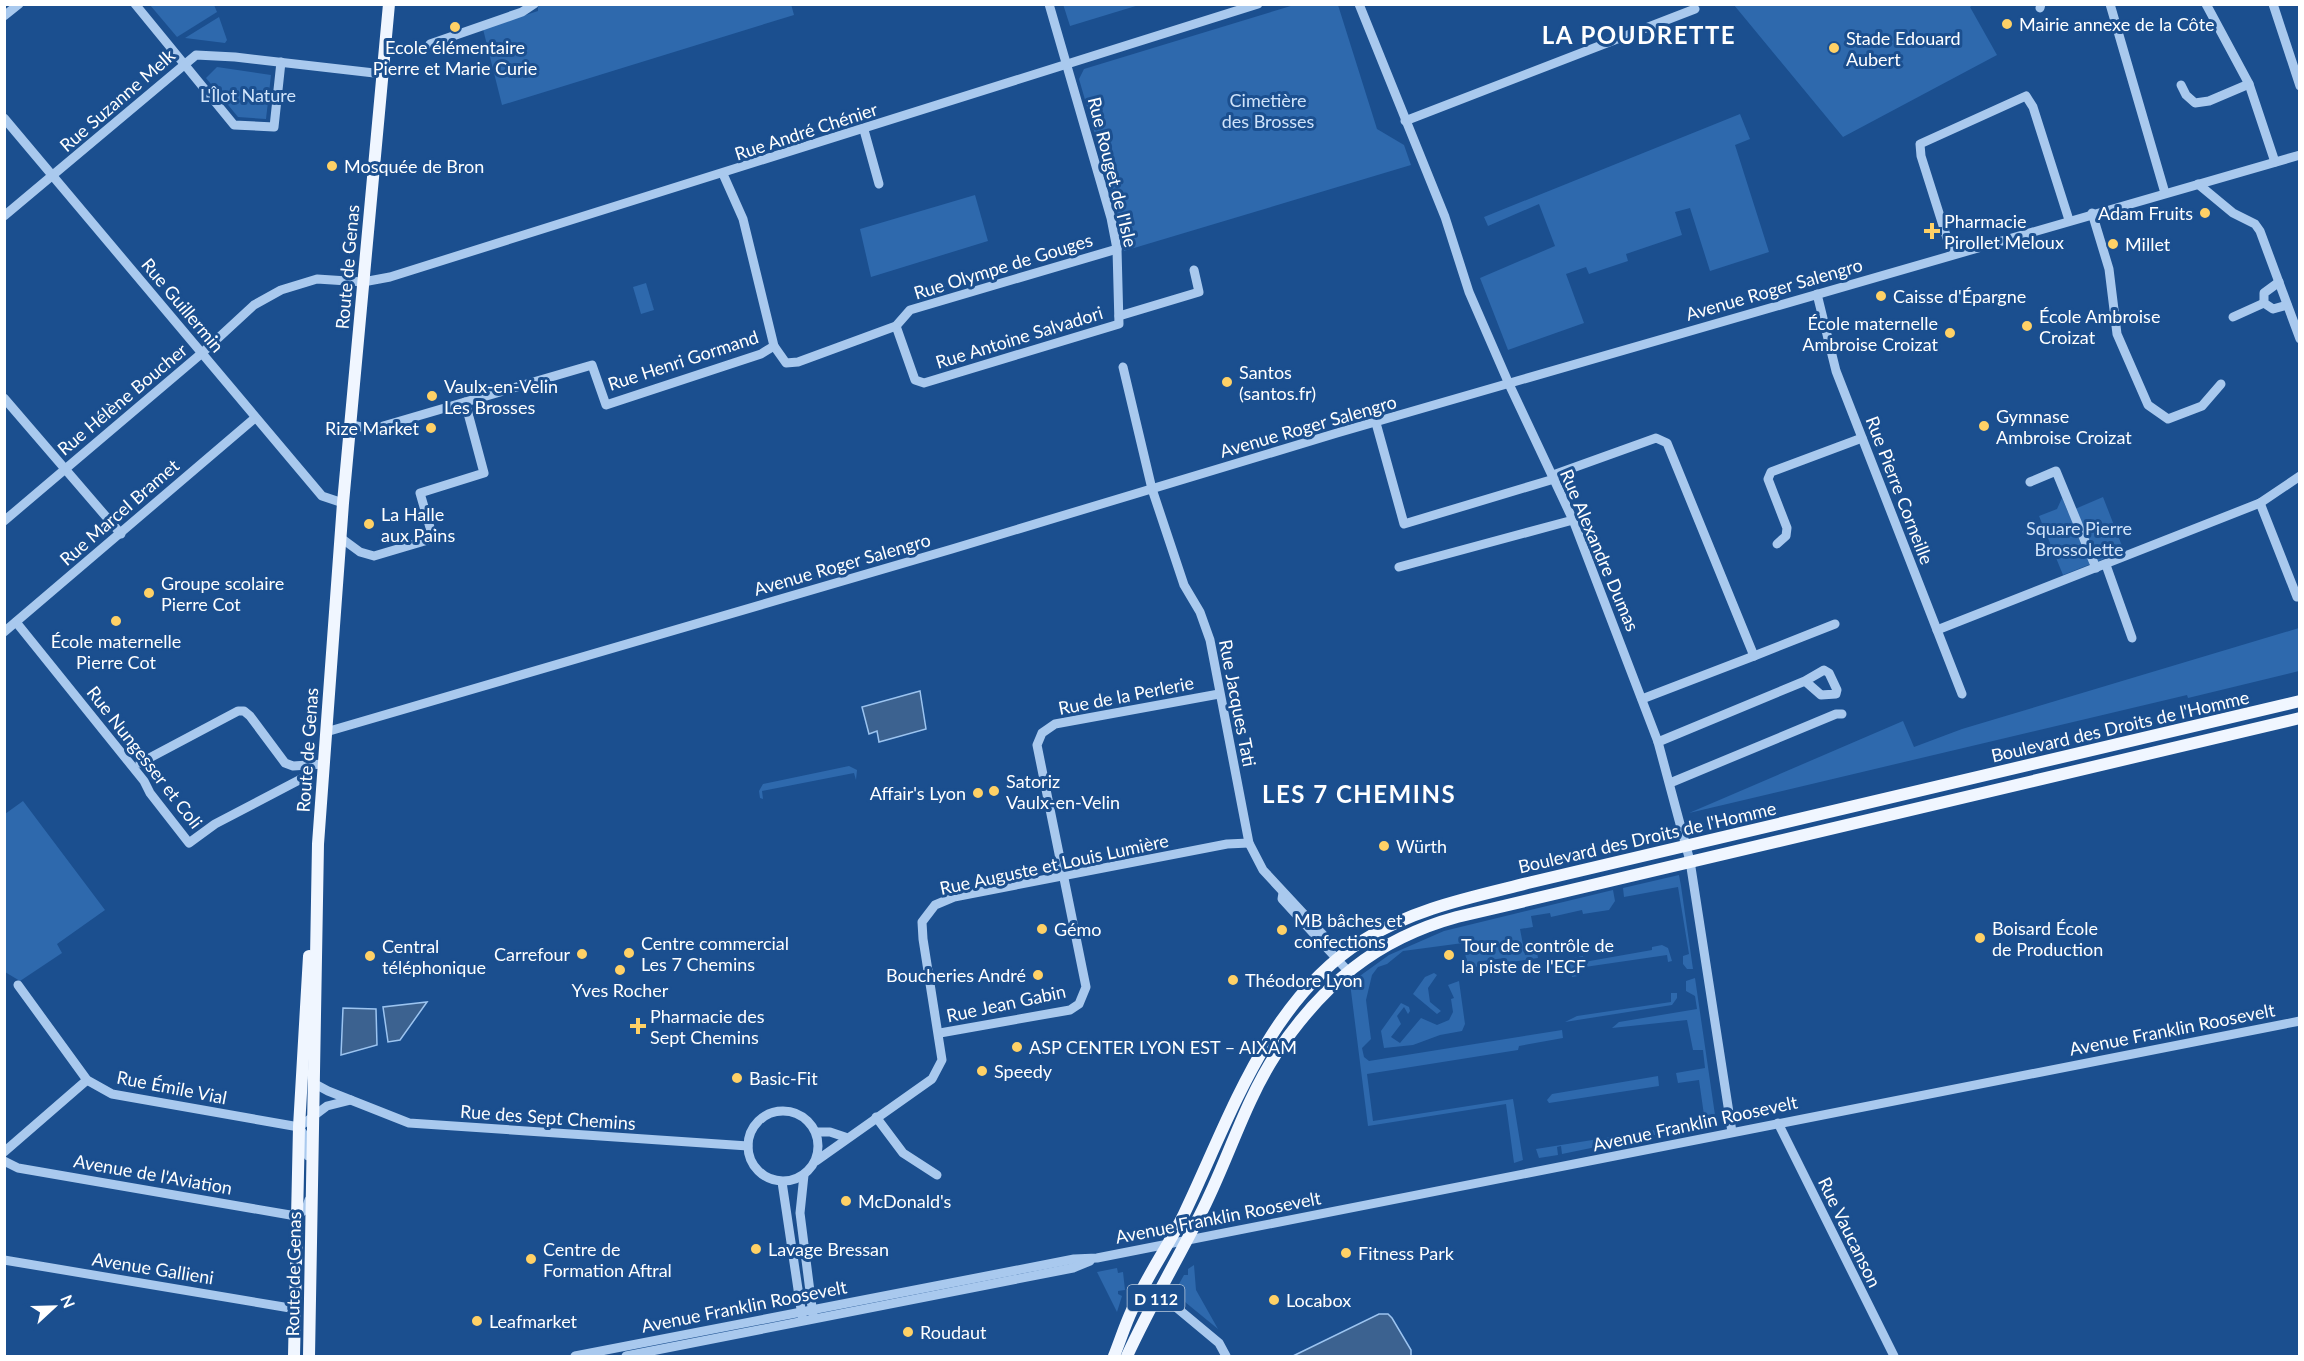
<svg xmlns="http://www.w3.org/2000/svg" width="2304" height="1361" font-family="Lato,sans-serif">
<style>
.green{fill:#2e69ad}
.water{fill:#3c6290;stroke:#9cc4f0;stroke-width:1.5}
.lines{fill:none;stroke-linecap:round;stroke-linejoin:round}
.minor{stroke:#a9c9ee;stroke-width:9}
.major{stroke:#f0f6ff;stroke-width:12}
.poi-dot{fill:#ffd166;stroke:#1b4f8f;stroke-width:2}
.labels{text-anchor:middle;dominant-baseline:central;stroke-width:6;stroke-linejoin:round;paint-order:stroke}
.shield{fill:#1b4f8f;stroke:#bbcadd;stroke-width:1.5}
.shield-label{font-size:16px;font-weight:bold;fill:#fff}
.poi-label{font-size:18px;fill:#fff;stroke:#1b4f8f;text-anchor:start}
.park-label{font-size:18px;fill:#cfe3fa;stroke:#1b4f8f}
.street-label{font-size:18px;fill:#fff;stroke:#1b4f8f}
.district-label{font-size:24px;font-weight:bold;letter-spacing:1.5px;fill:#fff;stroke:#1b4f8f}
</style>
<rect width="100%" height="100%" fill="#1b4f8f"/>
<g class="green">
<path d="M538,4h253l3,11 -292,90 -19,-76 55,-18z"/>
<path d="M1063,4h76v1l-69,21z"/>
<path d="M150,5h64l3,7 -40,25z"/>
<path d="M1294,5h44l39,124 27,16 7,20 -287,86 -8,-44 -37,-128 5,-10z"/>
<path d="M1734,5h239l-3,2 27,48 -154,82z"/>
<path d="M219,17l8,23 -2,3 -40,-5z"/>
<path d="M217,67l54,8 -5,44 -28,-2 -32,-39z"/>
<path d="M1740,114l10,25 -15,6 34,107 -59,19 -20,-63 -15,4 7,23 -56,19 2,7 -39,13 -3,-7 -20,7 18,49 -76,27 -28,-72 75,-32 -16,-42 -51,22 -4,-9z"/>
<path d="M975,195l13,46 -117,36 -11,-48z"/>
<path d="M646,283l8,27 -13,4 -8,-27z"/>
<path d="M2103,497l21,54 -61,24 -24,-59 18,-7 5,-11 6,14z"/>
<path d="M2299,628v43l-111,27 -1,-3 -498,118 214,-92 11,26 48,-18z"/>
<path d="M849,766l8,4 -1,10 -2,-7 -92,18 1,8 -3,-1 -1,-7 4,-7z"/>
<path d="M23,801l82,109 -48,34 5,9 -42,28 -15,-9v-158z"/>
<path d="M1679,875l2,11 12,83h-6l-4,-5v-8l6,-2 -11,-67 -54,10 -1,-9z"/>
<path d="M1613,890l2,11 -6,9 -26,4 -1,-4 -31,7 -1,-4 -19,3 2,11 -13,2 5,26 12,-2 1,5 -33,5v-5l-24,3v5l-13,2 -5,-25 -60,8 -16,13 -9,3 -6,8 -6,25 5,39 -9,9 2,9 5,4 193,-31 1,8 -44,8 -1,4 -151,24 6,47 140,-22 10,61 -9,3 -8,-59 -138,22 -18,-143 39,-28 55,-24z"/>
<path d="M1662,945l6,3 4,13 -4,1 -1,-7 -89,13v8l-6,1 -3,-18 14,-3 1,6 68,-12v-3z"/>
<path d="M1434,973l3,2 -9,13 2,14 11,9 -4,3 -24,-20 12,-17z"/>
<path d="M1695,978l20,137 -7,9 -146,30 -1,-8 -4,1 1,8 -19,3 -3,-9 169,-27 -6,-42 -21,3 -2,-10 29,-5 -2,-18h-10l-6,-30 -75,8 7,-6 78,-13 -2,-13 -9,-5v-10z"/>
<path d="M1459,981l6,43 -3,7 -22,4 -27,10 -29,3 -3,-17 20,-28 8,4 1,4 -2,3 -4,-7 -7,9 4,8 -10,13 9,6 21,-25 16,7 12,-5 4,-8 -2,-13 3,-1 -6,-13z"/>
<path d="M1671,993h6v5l-5,7 -107,17 12,-6 94,-14z"/>
<path d="M1658,1076l1,10 -110,17 -2,-3 5,-6z"/>
<path d="M1194,1265l2,25 22,39 -44,-36 10,-18h4v-6z"/>
<path d="M1117,1268l1,5 5,-1 2,18 -7,1v3l4,2 -5,16 -20,-40z"/>
</g>
<g class="water">
<path d="M920,691l6,38 -47,13 -2,-11 -8,3 -7,-27z"/>
<path d="M427,1002l-27,38 -12,2 -5,-35z"/>
<path d="M343,1008l33,1 1,36 -36,10z"/>
<path d="M1379,1314h9l4,4 19,32v6h-118z"/>
</g>
<g class="lines">
<g class="minor">
<path d="M135,4l99,121 40,2 7,-65"/>
<path d="M1359,4l86,213 24,75 40,92 64,136 85,222 32,119 42,271"/>
<path d="M2110,4l55,189"/>
<path d="M2206,4l43,80 26,78"/>
<path d="M2273,4l27,82"/>
<path d="M2040,8l1,-4"/>
<path d="M4,16l15,-12"/>
<path d="M430,44l92,-32 12,-8"/>
<path d="M2181,85l5,10 9,8 14,-2 40,-17"/>
<path d="M4,118l318,378 21,7"/>
<path d="M1405,121l290,-112"/>
<path d="M864,130l15,54"/>
<path d="M2198,184l35,29 22,11 5,7 40,108"/>
<path d="M2092,213l17,56 8,65 31,71 20,14 34,-13 19,-22"/>
<path d="M4,216l192,-161 39,2 148,17"/>
<path d="M1952,254l-31,-98 -1,-12 106,-48 7,11 36,113"/>
<path d="M2279,282l-15,11v10l9,6 14,-4"/>
<path d="M1817,294l19,77 126,323"/>
<path d="M1119,316l80,-24 -5,-22"/>
<path d="M2233,317l31,-14"/>
<path d="M896,326l19,54 9,3 195,-59 -2,-75 -6,-31 -62,-214"/>
<path d="M774,346l12,17 12,-1 98,-36 14,-16 207,-61"/>
<path d="M1123,367l29,122 32,96 16,27 10,28 39,203 14,27 65,70 2,9"/>
<path d="M4,398l117,136"/>
<path d="M1376,423l28,101 150,-45"/>
<path d="M351,425l22,4 219,-64 14,40 155,-51 13,-8 -31,-127 -20,-45"/>
<path d="M1553,475l103,-37 11,5 87,213 -112,43"/>
<path d="M2030,482l26,-11 40,97"/>
<path d="M2260,503l37,94"/>
<path d="M4,521l198,-168 52,-48 27,-15 36,-11 46,3 27,-5 868,-273"/>
<path d="M341,538l19,14 14,4 54,-16 3,-9 -11,-38 64,-20 -19,-71"/>
<path d="M1777,544l9,-8 1,-8 -19,-49 3,-7 91,-34"/>
<path d="M2106,565l26,73"/>
<path d="M1399,567l174,-47"/>
<path d="M16,622l128,159 6,12 39,50 26,-19 86,-45"/>
<path d="M1937,630l323,-127 40,-27"/>
<path d="M4,632l251,-214"/>
<path d="M1754,656l81,-32"/>
<path d="M326,732l626,-183 385,-116 963,-278"/>
<path d="M1658,742l147,-61 19,-11 5,3 8,17 -1,4 -15,1 -16,-14"/>
<path d="M140,763l98,-52h6l6,5 35,47 8,3 30,-2"/>
<path d="M1670,783l166,-69h6"/>
<path d="M1283,893l-1,6 65,71"/>
<path d="M18,985l69,95 25,14 187,33"/>
<path d="M940,1033l130,-23 9,-6 7,-17 -49,-242 5,-12 13,-9 164,-30"/>
<path d="M312,1078l3,6 13,7 81,32 339,23"/>
<circle cx="783" cy="1146" r="35"/>
<path d="M876,1117l27,36 34,22"/>
<path d="M1778,1123l116,233"/>
<path d="M299,1127l28,-21 24,-6"/>
<path d="M299,1127l5,8 4,21"/>
<path d="M816,1132h14l15,5"/>
<path d="M4,1152l83,-72"/>
<path d="M4,1161l14,7 278,48 10,-7 3,-9"/>
<path d="M816,1161l116,-82 10,-19 -19,-121 -1,-17 13,-17 19,-8 273,-53 22,-1"/>
<path d="M804,1175l-4,38 13,102"/>
<path d="M782,1182l20,134"/>
<path d="M4,1260l292,49"/>
<path d="M1159,1293l60,50 7,13"/>
<path d="M575,1356l499,-97 23,-1 1203,-237"/>
<path d="M626,1356l447,-88 17,-7"/>
</g>
<g class="major">
<path d="M294,1356l5,-229 10,-171"/>
<path d="M309,1356l9,-512 25,-341 46,-499"/>
<path d="M1114,1356c6,-15 11,-31 18,-46 14,-33 36,-63 52,-96 46,-96 83,-213 178,-273 52,-33 111,-44 170,-59l768,-181"/>
<path d="M1127,1356c22,-48 49,-94 73,-141 27,-52 44,-112 76,-161 46,-69 100,-115 181,-137l843,-199"/>
</g>
</g>
<g class="poi-dot">
<circle cx="2007" cy="24" r="6"/>
<circle cx="455" cy="27" r="6"/>
<circle cx="1834" cy="48" r="6"/>
<circle cx="332" cy="166" r="6"/>
<circle cx="2205" cy="213" r="6"/>
<path d="M1929 222h6v6h6v6h-6v6h-6v-6h-6v-6h6z"/>
<circle cx="2113" cy="244" r="6"/>
<circle cx="1881" cy="296" r="6"/>
<circle cx="2027" cy="326" r="6"/>
<circle cx="1950" cy="333" r="6"/>
<circle cx="1227" cy="382" r="6"/>
<circle cx="432" cy="396" r="6"/>
<circle cx="1984" cy="426" r="6"/>
<circle cx="431" cy="428" r="6"/>
<circle cx="369" cy="524" r="6"/>
<circle cx="149" cy="593" r="6"/>
<circle cx="116" cy="621" r="6"/>
<circle cx="994" cy="791" r="6"/>
<circle cx="978" cy="793" r="6"/>
<circle cx="1384" cy="846" r="6"/>
<circle cx="1042" cy="929" r="6"/>
<circle cx="1282" cy="930" r="6"/>
<circle cx="1980" cy="938" r="6"/>
<circle cx="629" cy="953" r="6"/>
<circle cx="582" cy="954" r="6"/>
<circle cx="1449" cy="955" r="6"/>
<circle cx="370" cy="956" r="6"/>
<circle cx="620" cy="970" r="6"/>
<circle cx="1038" cy="975" r="6"/>
<circle cx="1233" cy="980" r="6"/>
<path d="M635 1017h6v6h6v6h-6v6h-6v-6h-6v-6h6z"/>
<circle cx="1017" cy="1047" r="6"/>
<circle cx="982" cy="1071" r="6"/>
<circle cx="737" cy="1078" r="6"/>
<circle cx="846" cy="1201" r="6"/>
<circle cx="756" cy="1249" r="6"/>
<circle cx="1346" cy="1253" r="6"/>
<circle cx="531" cy="1259" r="6"/>
<circle cx="1274" cy="1300" r="6"/>
<circle cx="477" cy="1321" r="6"/>
<circle cx="908" cy="1332" r="6"/>
</g>
<g class="labels">
<rect class="shield" x="1127.5" y="1285" width="57" height="26" rx="4.5"/>
<g class="shield-label">
<text x="1156" y="1298">D 112</text>
</g>
<g class="poi-label">
<text x="2019" y="24">Mairie annexe de la Côte</text>
<text x="1846" y="38">Stade Edouard<tspan x="1846" dy="21">Aubert</tspan></text>
<text x="455" y="47" text-anchor="middle">Ecole élémentaire<tspan x="455" dy="21">Pierre et Marie Curie</tspan></text>
<text x="344" y="166">Mosquée de Bron</text>
<text x="2193" y="213" text-anchor="end">Adam Fruits</text>
<text x="1944" y="221">Pharmacie<tspan x="1944" dy="21">Pirollet Meloux</tspan></text>
<text x="2125" y="244">Millet</text>
<text x="1893" y="296">Caisse d'Épargne</text>
<text x="2039" y="316">École Ambroise<tspan x="2039" dy="21">Croizat</tspan></text>
<text x="1938" y="323" text-anchor="end">École maternelle<tspan x="1938" dy="21">Ambroise Croizat</tspan></text>
<text x="1239" y="372">Santos<tspan x="1239" dy="21">(santos.fr)</tspan></text>
<text x="444" y="386">Vaulx-en-Velin<tspan x="444" dy="21">Les Brosses</tspan></text>
<text x="1996" y="416">Gymnase<tspan x="1996" dy="21">Ambroise Croizat</tspan></text>
<text x="419" y="428" text-anchor="end">Rize Market</text>
<text x="381" y="514">La Halle<tspan x="381" dy="21">aux Pains</tspan></text>
<text x="161" y="583">Groupe scolaire<tspan x="161" dy="21">Pierre Cot</tspan></text>
<text x="116" y="641" text-anchor="middle">École maternelle<tspan x="116" dy="21">Pierre Cot</tspan></text>
<text x="1006" y="781">Satoriz<tspan x="1006" dy="21">Vaulx-en-Velin</tspan></text>
<text x="966" y="793" text-anchor="end">Affair's Lyon</text>
<text x="1396" y="846">Würth</text>
<text x="1294" y="920">MB bâches et<tspan x="1294" dy="21">confections</tspan></text>
<text x="1992" y="928">Boisard École<tspan x="1992" dy="21">de Production</tspan></text>
<text x="1054" y="929">Gémo</text>
<text x="641" y="943">Centre commercial<tspan x="641" dy="21">Les 7 Chemins</tspan></text>
<text x="1461" y="945">Tour de contrôle de<tspan x="1461" dy="21">la piste de l'ECF</tspan></text>
<text x="382" y="946">Central<tspan x="382" dy="21">téléphonique</tspan></text>
<text x="570" y="954" text-anchor="end">Carrefour</text>
<text x="1026" y="975" text-anchor="end">Boucheries André</text>
<text x="1245" y="980">Théodore Lyon</text>
<text x="620" y="990" text-anchor="middle">Yves Rocher</text>
<text x="650" y="1016">Pharmacie des<tspan x="650" dy="21">Sept Chemins</tspan></text>
<text x="1029" y="1047">ASP CENTER LYON EST – AIXAM</text>
<text x="994" y="1071">Speedy</text>
<text x="749" y="1078">Basic-Fit</text>
<text x="858" y="1201">McDonald's</text>
<text x="543" y="1249">Centre de<tspan x="543" dy="21">Formation Aftral</tspan></text>
<text x="768" y="1249">Lavage Bressan</text>
<text x="1358" y="1253">Fitness Park</text>
<text x="1286" y="1300">Locabox</text>
<text x="489" y="1321">Leafmarket</text>
<text x="920" y="1332">Roudaut</text>
</g>
<g class="park-label">
<text x="248" y="95">L'Îlot Nature</text>
<text x="1268" y="100">Cimetière<tspan x="1268" dy="21">des Brosses</tspan></text>
<text x="2079" y="528">Square Pierre<tspan x="2079" dy="21">Brossolette</tspan></text>
</g>
<g class="street-label">
<text transform="translate(117 100) rotate(-41)">Rue Suzanne Melk</text>
<text transform="translate(806 131) rotate(-18)">Rue André Chénier</text>
<text transform="translate(1113 172) rotate(76)">Rue Rouget de l'Isle</text>
<text transform="translate(1003 266) rotate(-17)">Rue Olympe de Gouges</text>
<text transform="translate(347 267) rotate(-85)">Route de Genas</text>
<text transform="translate(1774 289) rotate(-16)">Avenue Roger Salengro</text>
<text transform="translate(183 305) rotate(50)">Rue Guillermin</text>
<text transform="translate(1019 337) rotate(-17)">Rue Antoine Salvadori</text>
<text transform="translate(683 360) rotate(-18)">Rue Henri Gormand</text>
<text transform="translate(122 399) rotate(-40)">Rue Hélène Boucher</text>
<text transform="translate(1308 426) rotate(-16)">Avenue Roger Salengro</text>
<text transform="translate(1900 490) rotate(69)">Rue Pierre Corneille</text>
<text transform="translate(119 512) rotate(-41)">Rue Marcel Bramet</text>
<text transform="translate(1600 550) rotate(67)">Rue Alexandre Dumas</text>
<text transform="translate(842 564) rotate(-16)">Avenue Roger Salengro</text>
<text transform="translate(1126 695) rotate(-11)">Rue de la Perlerie</text>
<text transform="translate(1238 703) rotate(79)">Rue Jacques Tati</text>
<text transform="translate(2120 726) rotate(-13)">Boulevard des Droits de l'Homme</text>
<text transform="translate(307 750) rotate(-86)">Route de Genas</text>
<text transform="translate(145 757) rotate(52)">Rue Nungesser et Coli</text>
<text transform="translate(1647 837) rotate(-13)">Boulevard des Droits de l'Homme</text>
<text transform="translate(1054 864) rotate(-12)">Rue Auguste et Louis Lumière</text>
<text transform="translate(1006 1003) rotate(-12)">Rue Jean Gabin</text>
<text transform="translate(2172 1029) rotate(-11)">Avenue Franklin Roosevelt</text>
<text transform="translate(172 1087) rotate(11)">Rue Émile Vial</text>
<text transform="translate(548 1117) rotate(4)">Rue des Sept Chemins</text>
<text transform="translate(1695 1123) rotate(-12)">Avenue Franklin Roosevelt</text>
<text transform="translate(153 1174) rotate(10)">Avenue de l'Aviation</text>
<text transform="translate(1218 1217) rotate(-11)">Avenue Franklin Roosevelt</text>
<text transform="translate(1850 1232) rotate(64)">Rue Vaucanson</text>
<text transform="translate(153 1268) rotate(9)">Avenue Gallieni</text>
<text transform="translate(293 1274) rotate(-89)">Route de Genas</text>
<text transform="translate(744 1306) rotate(-11)">Avenue Franklin Roosevelt</text>
</g>
<g class="district-label">
<text x="1639" y="34">LA POUDRETTE</text>
<text x="1359" y="793">LES 7 CHEMINS</text>
</g>
</g>
<rect width="2304" height="1361" fill="none" stroke="#ffffff" stroke-width="12"/>
<g transform="translate(54 1307) rotate(68)" stroke="#1b4f8f" stroke-width="4.5" paint-order="stroke">
<path d="M0-4.5L10 22L0 15L-10 22Z" fill="#ffffff"/>
<text y="-9" font-size="16" font-weight="bold" text-anchor="middle" fill="#ffffff">N</text>
</g>
</svg>
